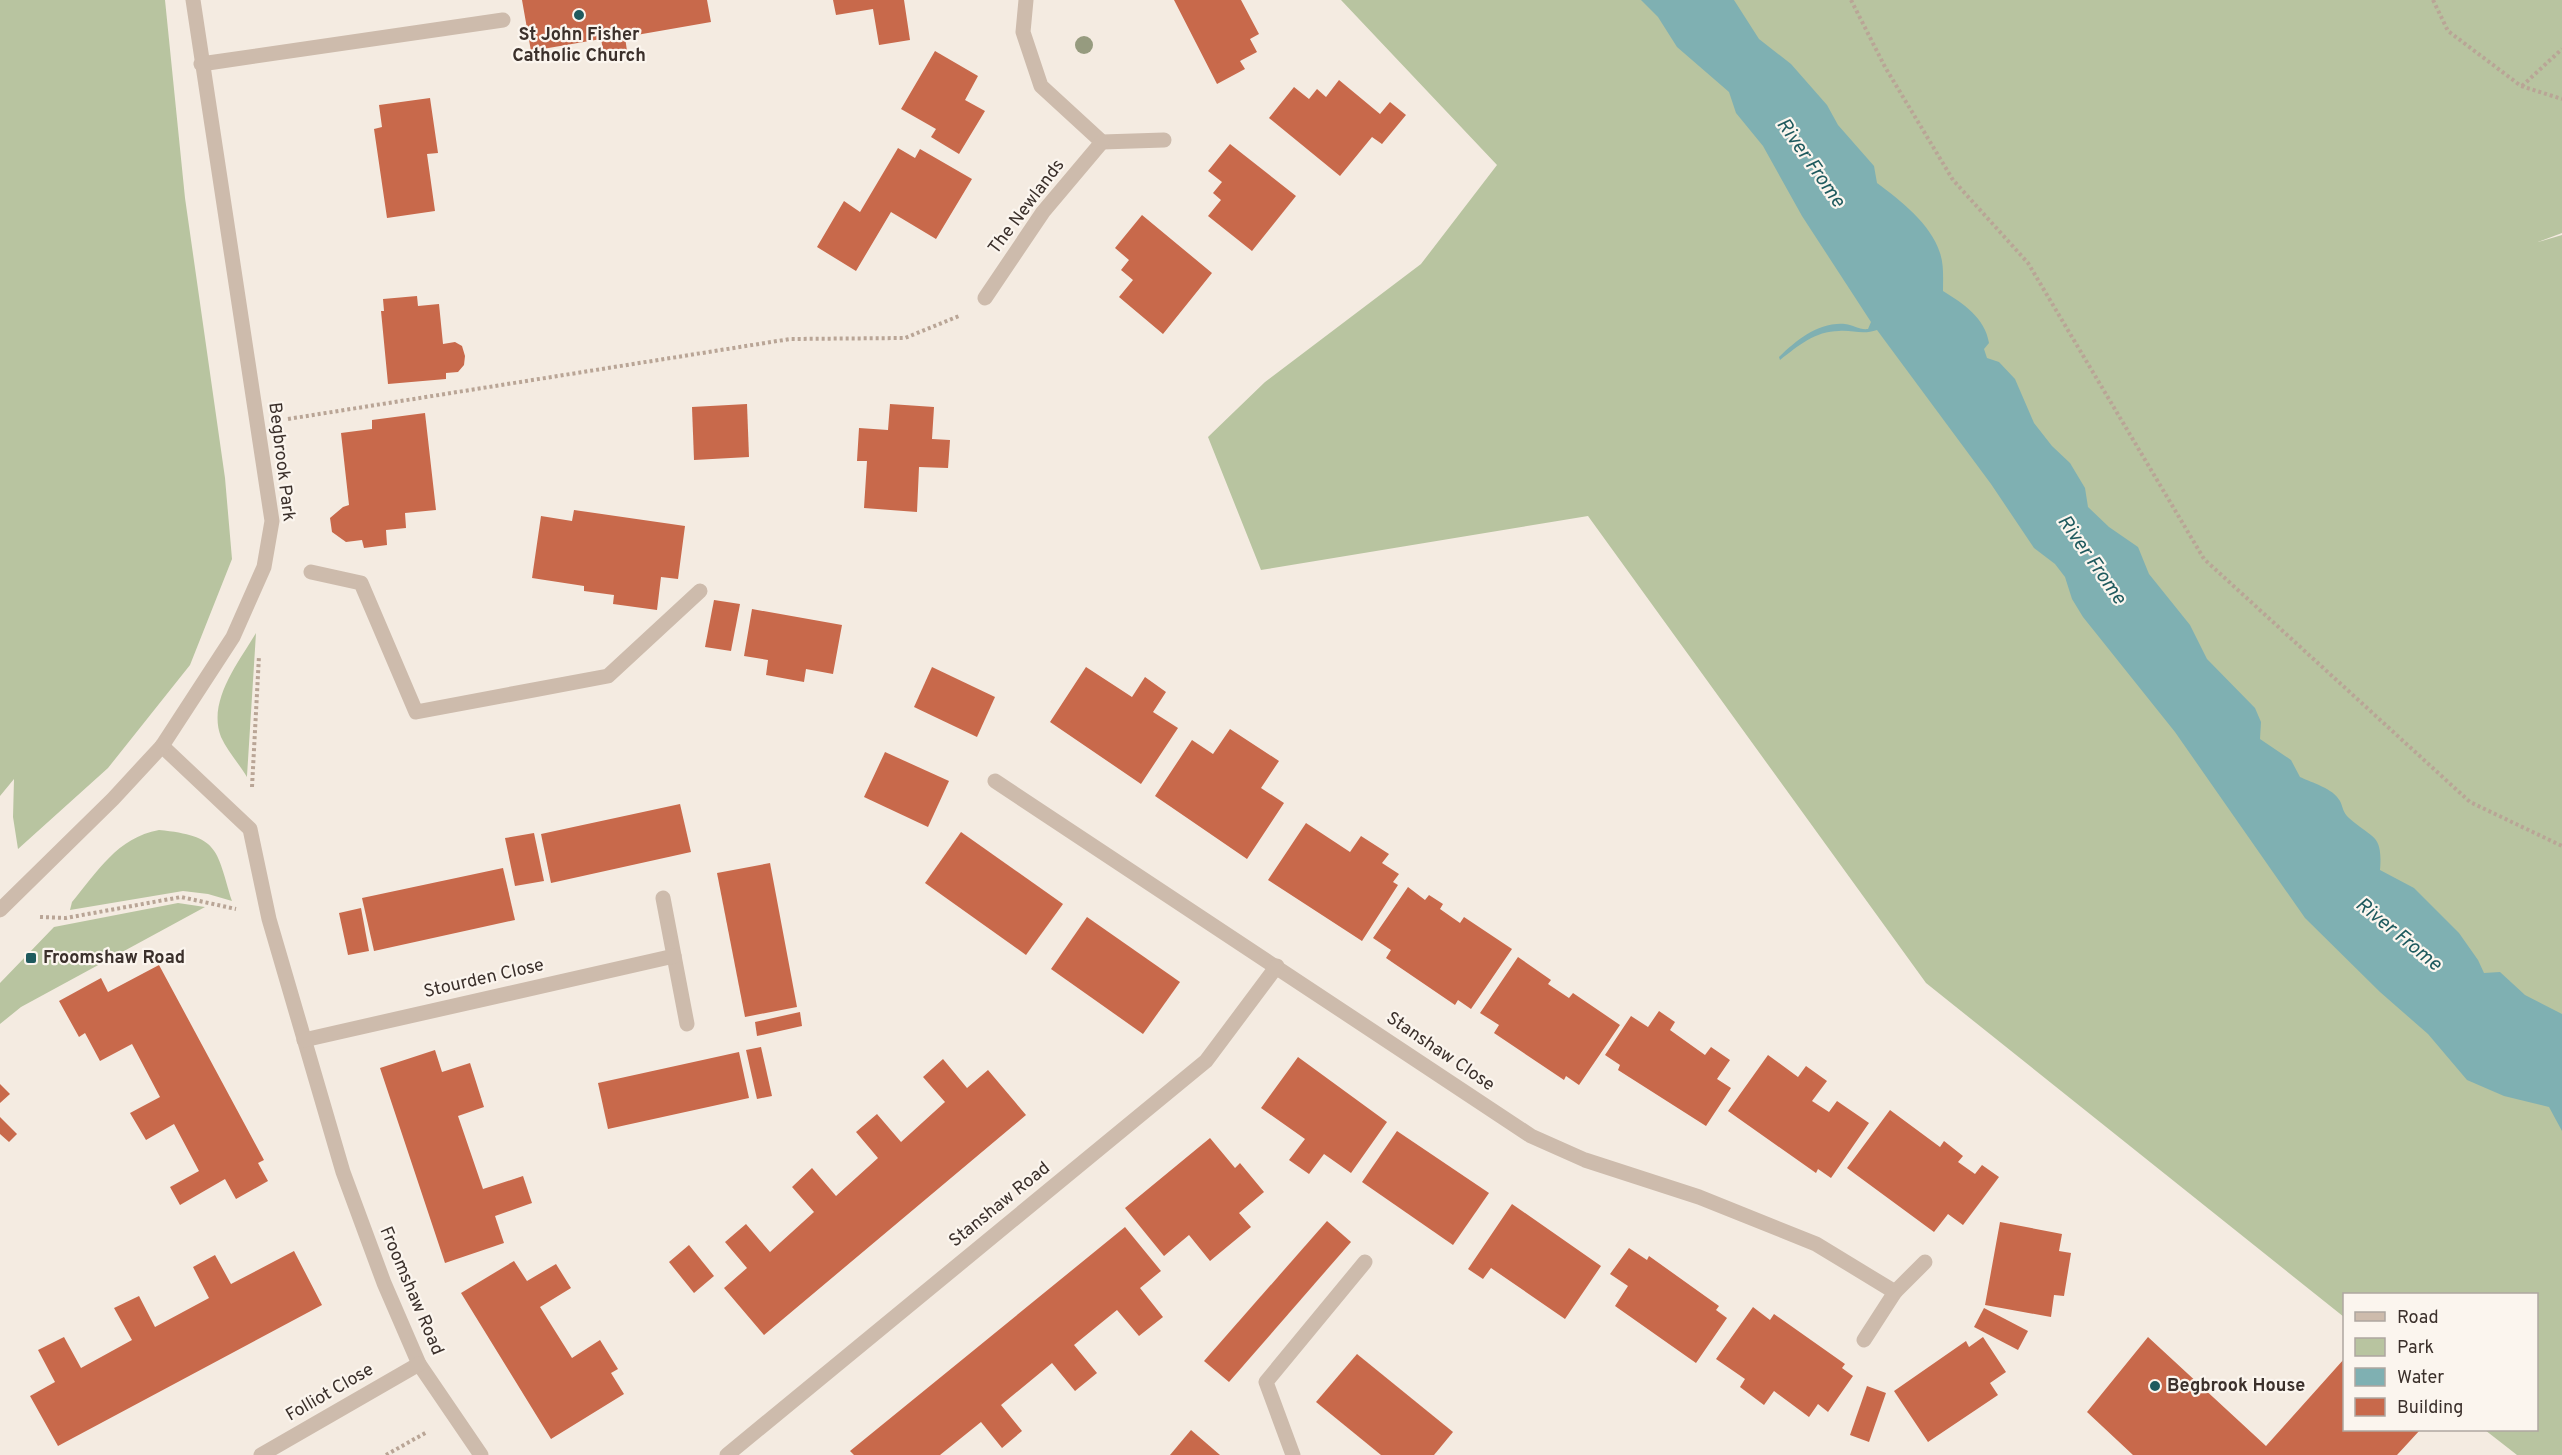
<svg xmlns="http://www.w3.org/2000/svg" width="2562" height="1455" font-family="Overpass,sans-serif">
<style>
.green{fill:#b8c4a0}
.water{fill:#7fb0b2}
.building{fill:#c8694b}
.lines{fill:none;stroke-linecap:round;stroke-linejoin:round}
.path{stroke:#b9a596;stroke-width:4;stroke-dasharray:3 3;stroke-linecap:butt}
.service{stroke:#cdbbac;stroke-width:15}
.minor{stroke:#cdbbac;stroke-width:15}
.tertiary{stroke:#cdbbac;stroke-width:15}
.tree{fill:#969b7f}
.poi-dot{fill:#1f5a5e;stroke:#fbf5ee;stroke-width:2}
.labels{text-anchor:middle;dominant-baseline:central;stroke-width:4.5;stroke-linejoin:round;paint-order:stroke}
.poi-label{font-size:18px;font-weight:bold;fill:#3b302b;stroke:#fbf5ee;text-anchor:start}
.street-label{font-size:18px;fill:#3b302b;stroke:#fbf5ee}
.water-label{font-size:20px;font-style:italic;fill:#1f5a5e;stroke:#fbf5ee}
</style>
<rect width="100%" height="100%" fill="#f4ebe1"/>
<g class="green">
<path d="M0,0h165l20,198 40,280 7,81 -42,106 -82,103 -90,81 -5,-32 1,-38 -14,17z"/>
<path d="M1341,0h1221v233l-24,9 24,-7v1220h-45l-32,-25h51v-136h-192v23l-418,-334 -338,-467 -327,54 -53,-133 57,-55 156,-118 76,-99z"/>
<path d="M256,633l-9,143v1c-8,-13 -20,-27 -26,-40 -14,-36 18,-75 35,-104z"/>
<path d="M159,830c60,6 57,18 73,71l-24,-7 -25,-3 -113,19 2,-8c26,-31 45,-64 87,-72z"/>
<path d="M178,903l27,4 -184,100 -21,17v-41l54,-56z"/>
</g>
<path class="water" d="M1641,0h93l25,39 32,25 36,41 11,20 36,41 3,17c23,17 54,41 63,70 4,12 3,25 3,38 21,13 42,27 46,52l-5,6 3,9 12,4 16,17 19,44 18,23 18,17 15,25 3,19 21,20 29,20 11,27 41,51 17,34 48,49 6,14 -1,17 31,21 9,17c12,6 33,11 40,24 3,6 3,12 9,17 23,21 34,15 31,52l34,18 45,45 19,27 6,13 16,-1 25,23 37,19v117l-13,-24 -45,-11 -37,-16 -39,-46 -48,-42 -75,-74 -130,-186 -92,-115 -11,-18 -7,-22 -10,-13 -21,-16 -43,-64 -114,-154c-14,5 -24,0 -38,1 -24,0 -41,15 -59,29l-1,-3c18,-17 39,-35 66,-33 9,1 14,6 23,5l3,-7 -69,-106 -39,-70 -27,-33 -7,-21 -52,-45 -19,-30z"/>
<g class="building">
<path d="M522,0h185l4,22 -86,15 2,14 -23,4 -3,-16 -70,12z"/>
<path d="M833,0h71l6,40 -31,5 -6,-36 -37,6z"/>
<path d="M1174,0h67l18,34 -9,5 7,13 -17,9 5,8 -28,15z"/>
<path d="M935,51l43,25 -13,24 20,11 -26,43 -28,-17 5,-8 -35,-20z"/>
<path d="M1339,80l41,34 10,-12 16,13 -24,29 -10,-7 -32,39 -71,-58 25,-31 15,12 8,-10 9,8z"/>
<path d="M430,98l8,55 -11,1 8,57 -48,7 -13,-89 8,-2 -3,-22z"/>
<path d="M1230,144l66,52 -44,55 -44,-35 13,-16 -8,-7 9,-11 -14,-11z"/>
<path d="M898,148l17,10 5,-9 52,30 -36,60 -45,-27 -35,59 -39,-24 27,-46 16,11z"/>
<path d="M1142,215l70,58 -49,61 -44,-37 14,-17 -12,-10 8,-10 -14,-12z"/>
<path d="M417,296l1,10 21,-2 4,40 12,-2 7,4 3,10 -1,9 -6,7 -12,1v6l-58,5 -7,-73h3l-1,-12z"/>
<path d="M747,404l2,53 -55,3 -2,-53z"/>
<path d="M890,404l44,3 -2,32 18,1 -2,28 -29,-1 -2,45 -53,-4 3,-47h-10l2,-33 29,2z"/>
<path d="M425,413l11,97 -31,3 1,15 -20,2 1,15 -23,3 -2,-8 -16,2 -14,-10 -2,-14 13,-11 6,-2 -8,-72 31,-4v-9z"/>
<path d="M574,510l111,16 -7,53 -17,-2 -4,33 -44,-6 1,-9 -30,-4v-5l-52,-8 9,-62 31,5z"/>
<path d="M714,600l26,4 -9,47 -26,-4z"/>
<path d="M752,609l90,16 -9,49 -27,-5 -2,13 -38,-7 2,-15 -24,-4z"/>
<path d="M932,667l63,30 -18,40 -63,-30z"/>
<path d="M1086,667l46,30 13,-20 21,15 -13,20 25,16 -37,56 -91,-62z"/>
<path d="M1230,729l49,32 -18,27 23,15 -37,56 -92,-63 37,-56 21,14z"/>
<path d="M885,752l64,29 -21,46 -64,-30z"/>
<path d="M680,804l11,48 -140,31 -10,-49z"/>
<path d="M1306,823l44,29 11,-16 28,18 -7,9 17,11 -6,8 5,3 -36,56 -94,-61z"/>
<path d="M961,832l102,72 -37,51 -101,-72z"/>
<path d="M534,833l10,48 -29,5 -10,-48z"/>
<path d="M770,863l27,144 -52,10 -28,-144z"/>
<path d="M503,868l12,52 -141,31 -12,-53z"/>
<path d="M1408,887l17,13 4,-5 14,9 -3,5 20,14 4,-6 48,32 -41,60 -13,-9 -3,5 -69,-47 5,-8 -18,-12z"/>
<path d="M361,908l8,43 -21,4 -9,-42z"/>
<path d="M1087,917l93,65 -37,52 -92,-65z"/>
<path d="M1518,957l33,23 -3,4 21,14 4,-5 47,32 -41,60 -13,-9 -2,4 -70,-47 5,-8 -19,-12z"/>
<path d="M159,965l105,195 -6,3 10,18 -32,18 -11,-20 -45,26 -10,-18 29,-16 -25,-47 -28,16 -16,-27 30,-16 -28,-53 -32,17 -15,-28 -6,4 -20,-36 42,-23 7,14z"/>
<path d="M1659,1011l16,11 -5,8 35,25 6,-8 19,13 -13,19 14,9 -25,38 -88,-56 2,-5 -15,-10 26,-39 17,11z"/>
<path d="M800,1012l2,14 -45,10 -2,-14z"/>
<path d="M761,1047l11,49 -15,3 -11,-49z"/>
<path d="M435,1050l7,22 28,-9 14,44 -26,9 25,73 40,-13 9,27 -37,13 9,27 -59,20 -65,-195z"/>
<path d="M739,1052l10,46 -141,31 -10,-46z"/>
<path d="M1768,1055l30,22 8,-11 21,15 -15,20 17,11 8,-11 32,22 -38,55 -13,-9 -2,4 -88,-62z"/>
<path d="M1298,1057l89,65 -36,51 -27,-19 -15,20 -20,-14 16,-21 -44,-31z"/>
<path d="M943,1059l24,29 21,-18 38,45 -262,220 -40,-47 23,-20 -22,-26 21,-18 24,28 44,-40 -22,-25 20,-19 24,28 42,-38 -22,-26 21,-18 24,28 44,-40 -22,-25z"/>
<path d="M0,1084l10,10 -10,9z"/>
<path d="M1890,1110l50,37 4,-6 19,15 -5,6 17,12 7,-9 17,12 -36,48 -15,-11 -14,18 -87,-64z"/>
<path d="M0,1117l17,17 -8,8 -9,-8z"/>
<path d="M1397,1131l92,62 -36,52 -91,-63z"/>
<path d="M1210,1138l25,30 5,-5 24,29 -25,21 12,14 -41,34 -21,-26 -25,21 -39,-48z"/>
<path d="M1512,1204l89,62 -36,53 -74,-51 -8,11 -15,-10z"/>
<path d="M1327,1221l24,21 -122,140 -25,-21z"/>
<path d="M2000,1222l62,12 -3,17 12,2 -7,43 -10,-1 -3,22 -66,-12z"/>
<path d="M1125,1227l36,44 -21,17 23,29 -24,19 -22,-26 -43,35 23,28 -22,18 -23,-28 -51,42 21,26 -20,17 -21,-26 -41,33h-86l-4,-4z"/>
<path d="M689,1245l25,31 -20,17 -25,-31z"/>
<path d="M1629,1248l18,12 2,-4 70,50 -3,4 11,8 -31,45 -81,-57 13,-20 -18,-12z"/>
<path d="M294,1251l28,54 -264,141 -28,-50 25,-14 -17,-32 26,-13 17,31 51,-28 -18,-32 25,-12 16,31 54,-29 -16,-31 22,-12 16,29z"/>
<path d="M514,1261l13,20 29,-17 15,24 -31,19 32,51 28,-18 18,29 -7,4 13,21 -73,45 -90,-146z"/>
<path d="M1753,1307l17,13 4,-6 71,50 -3,4 11,8 -25,36 -10,-8 -9,13 -35,-26 -10,14 -24,-18 5,-8 -29,-20z"/>
<path d="M1984,1308l44,23 -10,19 -44,-23z"/>
<path d="M1983,1337l23,35 -16,11 8,12 -70,47 -34,-51 72,-50 3,6z"/>
<path d="M2148,1337l118,109 78,-87v71h76l-23,25h-264l-46,-43z"/>
<path d="M1357,1354l96,78 -19,23h-53l-65,-53z"/>
<path d="M1867,1386l19,7 -17,49 -19,-7z"/>
<path d="M1191,1430l29,25h-50z"/>
</g>
<g class="lines">
<g class="path">
<path d="M1851,0l34,67 68,113 75,83 176,296 266,243 92,44"/>
<path d="M2433,0l15,31 73,55 41,13"/>
<path d="M2522,86l40,-37"/>
<path d="M288,419l502,-80 115,-1 54,-22"/>
<path d="M252,787l7,-131"/>
<path d="M40,917l26,1 115,-21 55,12"/>
<path d="M386,1455l41,-23"/>
</g>
<g class="service">
<path d="M201,64l302,-44"/>
<path d="M311,572l50,11 55,129 192,-36 92,-85"/>
<path d="M1293,1455l-27,-73 99,-120"/>
</g>
<g class="minor">
<path d="M1026,0l-3,32 18,54 61,56 62,-2"/>
<path d="M985,298l58,-86 59,-70"/>
<path d="M162,746l88,83 19,90 74,253 41,111 35,81 62,91"/>
<path d="M995,781l536,355 54,24 114,37 117,47 79,48"/>
<path d="M663,898l24,126"/>
<path d="M304,1040l370,-84"/>
<path d="M1864,1340l31,-48 30,-30"/>
<path d="M261,1455l158,-91"/>
<path d="M727,1455l479,-394 71,-95"/>
</g>
<path class="tertiary" d="M0,910l113,-111 49,-53 71,-109 31,-70 8,-46 -79,-521"/>
</g>
<circle class="tree" cx="1084" cy="45" r="9"/>
<g class="poi-dot">
<circle cx="579" cy="15" r="6"/>
<rect x="25" y="952" width="12" height="12" rx="3"/>
<circle cx="2155" cy="1386" r="6"/>
</g>
<g class="labels">
<g class="poi-label">
<text x="579" y="35" text-anchor="middle">St John Fisher<tspan x="579" dy="21">Catholic Church</tspan></text>
<text x="43" y="958">Froomshaw Road</text>
<text x="2167" y="1386">Begbrook House</text>
</g>
<g class="street-label">
<text transform="translate(1027 207) rotate(-53)">The Newlands</text>
<text transform="translate(281 462) rotate(83)">Begbrook Park</text>
<text transform="translate(484 979) rotate(-13)">Stourden Close</text>
<text transform="translate(1440 1052) rotate(34)">Stanshaw Close</text>
<text transform="translate(1000 1205) rotate(-39)">Stanshaw Road</text>
<text transform="translate(411 1291) rotate(67)">Froomshaw Road</text>
<text transform="translate(330 1393) rotate(-30)">Folliot Close</text>
</g>
<g class="water-label">
<text transform="translate(1810 163) rotate(55)">River Frome</text>
<text transform="translate(2091 560) rotate(55)">River Frome</text>
<text transform="translate(2398 935) rotate(39)">River Frome</text>
</g>
</g>
<rect x="2343" y="1293" width="195" height="138" fill="#fbf5ee" stroke="#aea6a0" stroke-width="1.5"/>
<rect x="2355" y="1312" width="30" height="9" fill="#cdbbac" stroke="#aea6a0" stroke-width="1.5"/>
<text x="2397" y="1323" font-size="18" fill="#3b302b">Road</text>
<rect x="2355" y="1338" width="30" height="18" fill="#b8c4a0" stroke="#aea6a0" stroke-width="1.5"/>
<text x="2397" y="1353" font-size="18" fill="#3b302b">Park</text>
<rect x="2355" y="1368" width="30" height="18" fill="#7fb0b2" stroke="#aea6a0" stroke-width="1.5"/>
<text x="2397" y="1383" font-size="18" fill="#3b302b">Water</text>
<rect x="2355" y="1398" width="30" height="18" fill="#c8694b" stroke="#aea6a0" stroke-width="1.5"/>
<text x="2397" y="1413" font-size="18" fill="#3b302b">Building</text>
</svg>
